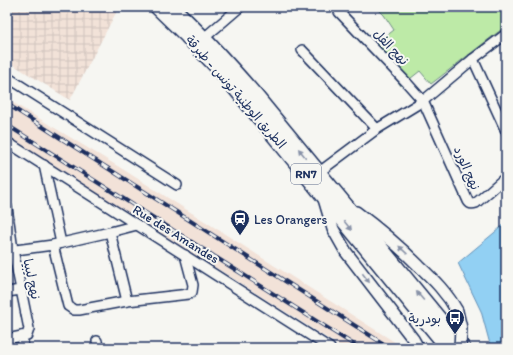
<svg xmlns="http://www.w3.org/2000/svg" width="513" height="355" font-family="Itim,'Playpen Sans Arabic',sans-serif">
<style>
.built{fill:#f2e2d8}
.industrial{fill:url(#industrial-grid)}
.grass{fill:#bdeaa7;stroke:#6c8c82}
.water{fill:#92d0f3;stroke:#6290b7}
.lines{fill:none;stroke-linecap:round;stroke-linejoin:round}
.minor-casing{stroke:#1b2f5e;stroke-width:12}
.tertiary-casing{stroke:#1b2f5e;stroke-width:14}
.primary-casing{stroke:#1b2f5e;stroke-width:17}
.minor{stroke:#f6f6f2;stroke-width:9}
.tertiary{stroke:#f6f6f2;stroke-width:11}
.primary{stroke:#f6f6f2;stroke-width:14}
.rail-casing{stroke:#1b2f5e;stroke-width:4}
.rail{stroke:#f6f6f2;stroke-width:2.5;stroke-dasharray:8;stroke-linecap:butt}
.tertiary-bridge-casing{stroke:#1b2f5e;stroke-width:14;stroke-linecap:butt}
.tertiary-bridge{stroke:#f6f6f2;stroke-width:11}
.oneway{fill:#8892a8}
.labels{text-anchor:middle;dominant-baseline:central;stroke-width:4;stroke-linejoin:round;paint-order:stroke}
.shield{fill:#f6f6f2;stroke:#5d6b8a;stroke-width:1}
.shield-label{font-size:12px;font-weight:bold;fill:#1b2f5e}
.street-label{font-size:13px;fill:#1b2f5e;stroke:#f6f6f2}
.poi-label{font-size:13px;fill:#1b2f5e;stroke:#f6f6f2;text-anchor:start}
</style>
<defs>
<pattern id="industrial-grid" width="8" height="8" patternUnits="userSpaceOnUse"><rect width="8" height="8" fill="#f2e2d8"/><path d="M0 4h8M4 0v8" fill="none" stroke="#cfc2bc"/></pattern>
</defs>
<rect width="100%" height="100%" fill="#f6f6f2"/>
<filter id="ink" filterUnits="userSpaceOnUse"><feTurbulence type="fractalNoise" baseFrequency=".025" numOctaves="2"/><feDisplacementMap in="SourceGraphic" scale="8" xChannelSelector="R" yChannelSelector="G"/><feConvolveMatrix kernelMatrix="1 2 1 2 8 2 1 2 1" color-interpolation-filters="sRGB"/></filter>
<g filter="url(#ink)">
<path class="built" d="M7,99l117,71 280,178h-61l-336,-212z"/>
<path class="industrial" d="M7,7h112l-49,93 -63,-39z"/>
<path class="grass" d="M376,7h130v19l-75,58 -11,-13 -19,15 -28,-40 21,-16 -10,-15z"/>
<path class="water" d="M506,223v118l-9,7h-6l-10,-37 -23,-48z"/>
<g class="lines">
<defs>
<g id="minor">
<path d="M339,12l68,71 16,18 45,100c2,4 5,3 8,2l30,-26"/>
<path d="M204,38l36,-31"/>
<path d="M302,50l75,79"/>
<path d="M473,59l33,72"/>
<path d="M7,77l170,108"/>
<path d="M7,142l323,206"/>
<path d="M44,165l17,78"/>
<path d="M318,173l59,-44 46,-28 50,-42 33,-25"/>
<path d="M7,207l6,43 16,79 -2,6 -20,4"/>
<path d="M110,232l17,69"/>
<path d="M53,245l15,61 6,4h5l48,-9 62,-7 3,-2 1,-7 -8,-30"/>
<path d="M8,251l45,-6 57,-13 27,-7"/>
<path d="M7,292l14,-2"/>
<path d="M22,336l2,12"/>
<path d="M97,341l1,7"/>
</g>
<g id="tertiary">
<path d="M324,199l9,30 13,23 67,87 5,9"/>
<path d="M356,212c23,17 44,35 63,54 15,14 28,27 38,45"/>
</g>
<g id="primary">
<path d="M157,7l30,29 34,35 227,277"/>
<path d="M172,7c30,28 57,58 83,88l208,253"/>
</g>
</defs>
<use href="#minor" class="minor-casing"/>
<use href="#tertiary" class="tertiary-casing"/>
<use href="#primary" class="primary-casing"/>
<use href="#minor" class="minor"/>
<use href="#tertiary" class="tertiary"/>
<use href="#primary" class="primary"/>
<defs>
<g id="rail">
<path d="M7,104l383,244"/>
<path d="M7,125l352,223"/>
</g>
</defs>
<use href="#rail" class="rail-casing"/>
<use href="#rail" class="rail"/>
<defs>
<path id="tertiary-bridge" d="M457,311l4,17 -1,20"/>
</defs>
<use href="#tertiary-bridge" class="tertiary-bridge-casing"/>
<use href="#tertiary-bridge" class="tertiary-bridge"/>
</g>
<defs><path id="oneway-solid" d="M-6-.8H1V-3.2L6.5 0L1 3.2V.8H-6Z"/></defs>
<g class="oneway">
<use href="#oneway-solid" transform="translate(302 153) rotate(-129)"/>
<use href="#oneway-solid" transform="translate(348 226) rotate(51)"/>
<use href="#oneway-solid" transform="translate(403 250) rotate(-137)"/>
<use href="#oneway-solid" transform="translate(366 278) rotate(53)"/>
<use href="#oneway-solid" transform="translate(420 296) rotate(-130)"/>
</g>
</g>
<defs>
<symbol id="station-pin" viewBox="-11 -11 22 30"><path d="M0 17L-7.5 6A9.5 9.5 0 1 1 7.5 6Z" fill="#1b2f5e" stroke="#f6f6f2"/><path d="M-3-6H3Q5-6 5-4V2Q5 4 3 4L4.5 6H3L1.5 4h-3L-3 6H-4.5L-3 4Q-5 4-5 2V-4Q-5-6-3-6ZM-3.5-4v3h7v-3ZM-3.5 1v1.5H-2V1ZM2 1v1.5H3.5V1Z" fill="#fff"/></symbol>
<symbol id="bus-pin" viewBox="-11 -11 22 30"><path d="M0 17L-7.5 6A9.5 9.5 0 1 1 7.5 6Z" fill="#1b2f5e" stroke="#f6f6f2"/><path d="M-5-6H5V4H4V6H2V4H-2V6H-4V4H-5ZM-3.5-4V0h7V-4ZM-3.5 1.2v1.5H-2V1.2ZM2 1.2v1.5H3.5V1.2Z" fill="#fff"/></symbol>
</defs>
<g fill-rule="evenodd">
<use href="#station-pin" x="229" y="208" width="22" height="30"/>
<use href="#bus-pin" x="444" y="307" width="22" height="30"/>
</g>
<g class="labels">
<rect class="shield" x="291" y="164" width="30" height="20" rx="3"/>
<g class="shield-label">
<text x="306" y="174">RN7</text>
</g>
<g class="street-label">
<text transform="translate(391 47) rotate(46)">نهج الفل</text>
<text transform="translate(236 92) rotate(49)">الطريق الوطنية تونس - طبرقة</text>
<text transform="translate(467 168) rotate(66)">نهج الورد</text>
<text transform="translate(176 234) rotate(32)">Rue des Amandes</text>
<text transform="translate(32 279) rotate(78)">نهج ليبيا</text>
</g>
<g class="poi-label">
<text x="254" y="219">Les Orangers</text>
<text x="441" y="318" text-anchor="end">بودرية</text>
</g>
</g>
<rect width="513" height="355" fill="none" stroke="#f6f6f2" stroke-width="24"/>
<rect x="12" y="12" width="489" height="331" fill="none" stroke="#1b2f5e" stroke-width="1.5" filter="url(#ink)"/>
</svg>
